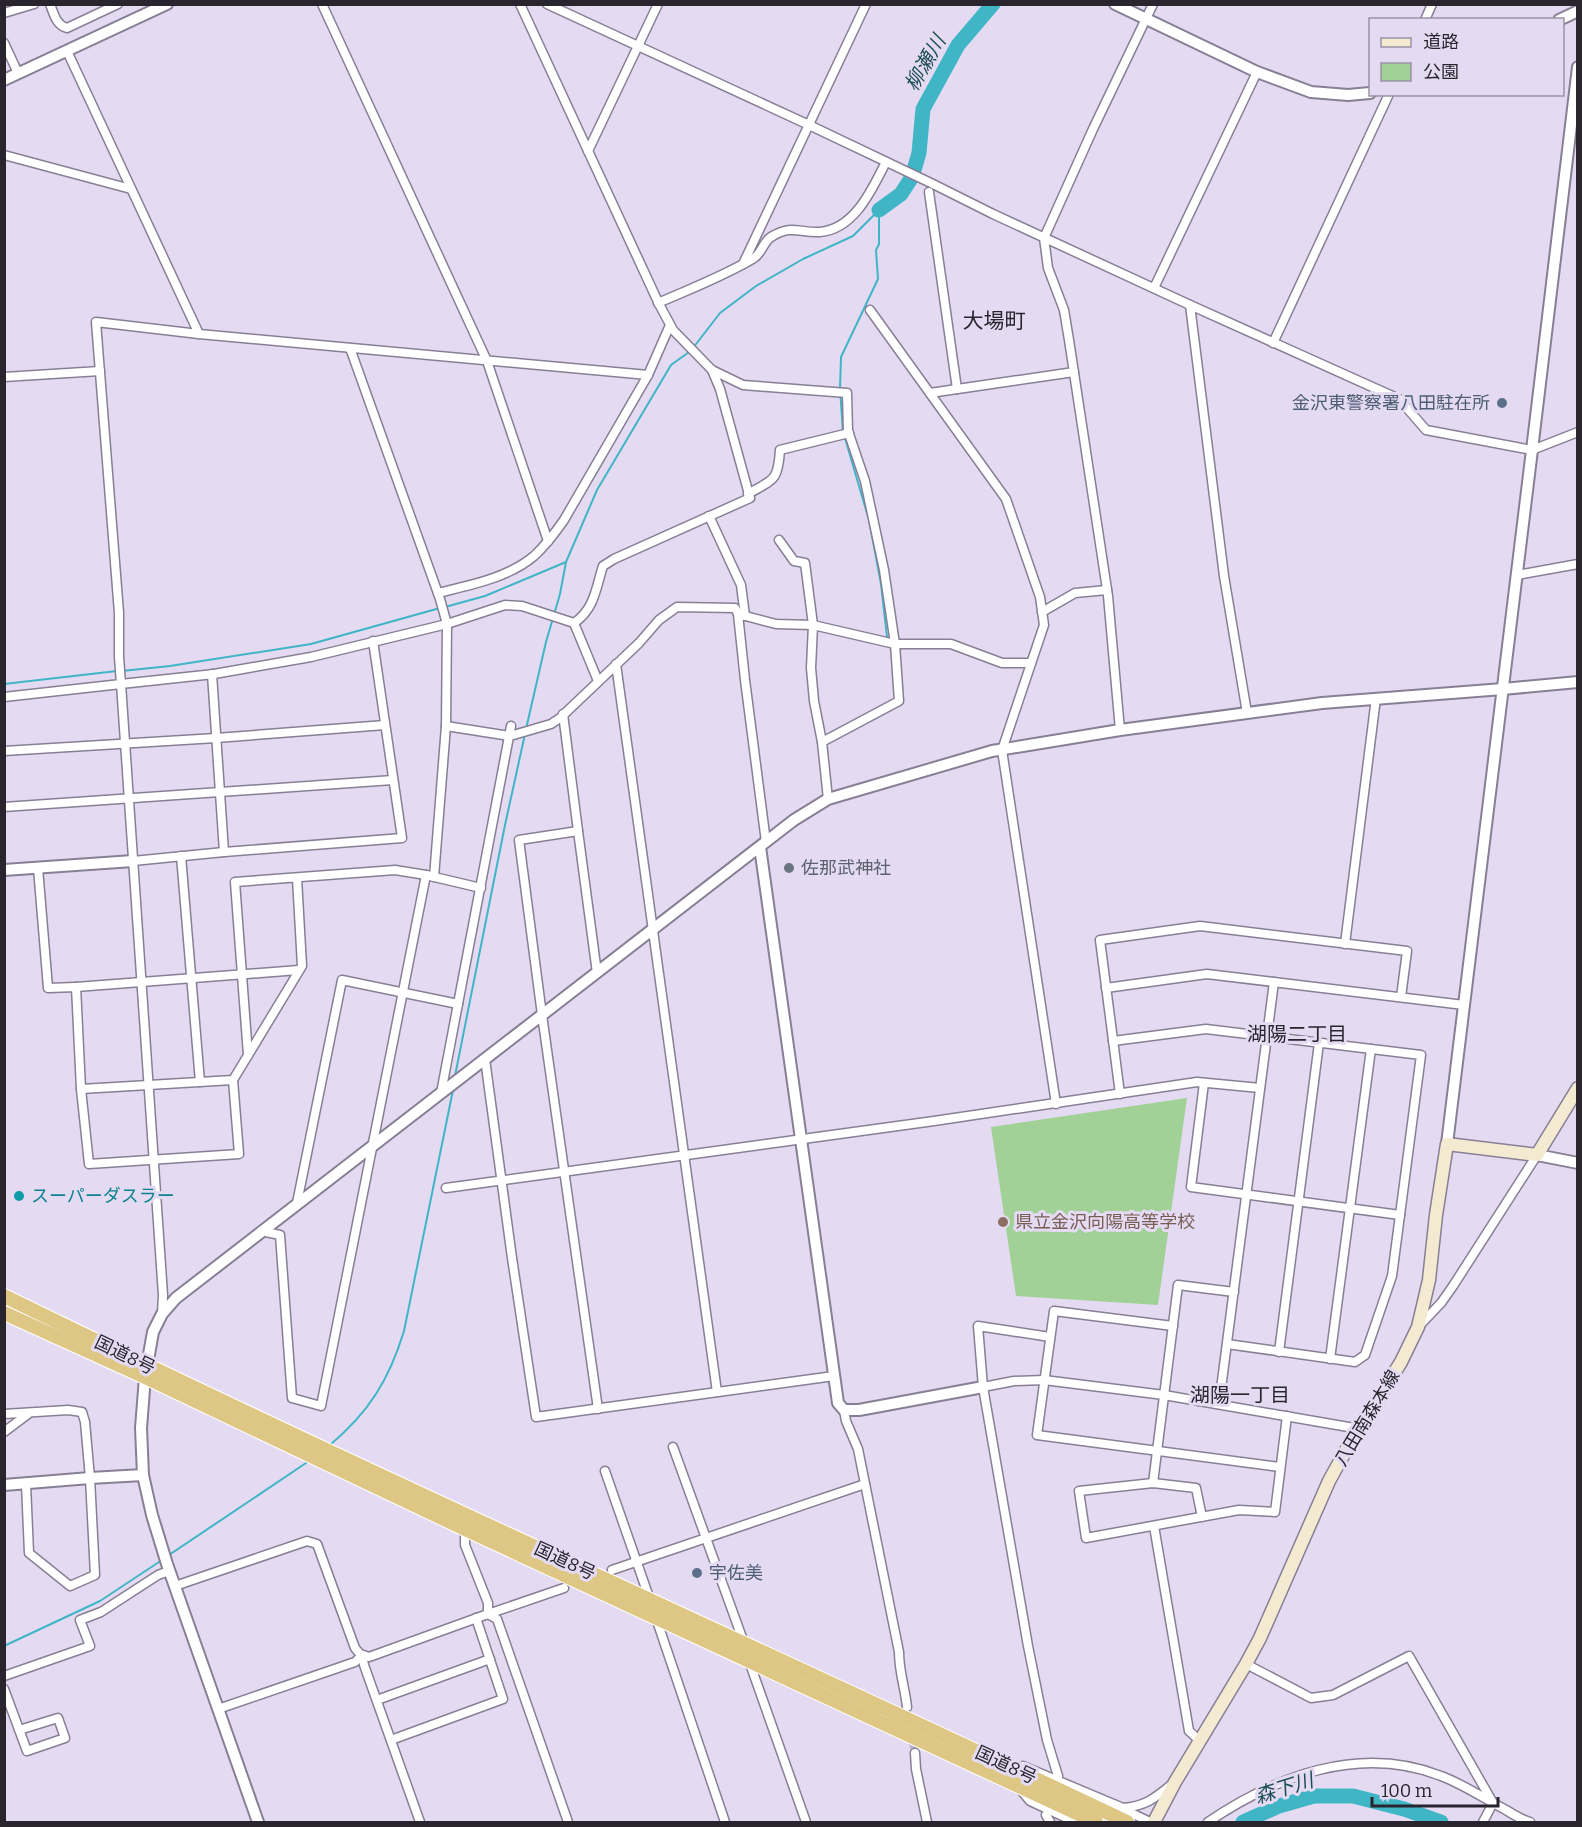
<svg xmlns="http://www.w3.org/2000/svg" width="1582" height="1827" font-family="Bitter,'Noto Sans JP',serif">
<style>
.green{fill:#a1d196}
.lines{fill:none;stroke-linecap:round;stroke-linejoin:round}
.stream{stroke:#3fb5c6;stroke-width:2}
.river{stroke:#3fb5c6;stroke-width:15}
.minor-tunnel{stroke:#bfb7cc;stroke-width:8;stroke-dasharray:8 4;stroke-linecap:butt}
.minor-casing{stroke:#877f94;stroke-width:11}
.tertiary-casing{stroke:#877f94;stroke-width:14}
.secondary-casing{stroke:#877f94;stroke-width:15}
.trunk-casing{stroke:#fff;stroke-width:16}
.minor{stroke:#fff;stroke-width:8}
.tertiary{stroke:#fff;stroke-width:10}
.secondary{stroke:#f3ead1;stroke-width:12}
.trunk{stroke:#dec784;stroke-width:14}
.service-dot{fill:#5c6f8a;stroke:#e4dbf3;stroke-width:2}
.worship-dot{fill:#6b7280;stroke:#e4dbf3;stroke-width:2}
.culture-dot{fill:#0f9aa8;stroke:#e4dbf3;stroke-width:2}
.education-dot{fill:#8d6e63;stroke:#e4dbf3;stroke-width:2}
.labels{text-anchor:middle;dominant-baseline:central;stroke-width:6;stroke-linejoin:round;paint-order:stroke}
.service-label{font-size:18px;fill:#4e5e75;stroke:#e4dbf3;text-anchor:end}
.worship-label{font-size:18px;fill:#5b616d;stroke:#e4dbf3;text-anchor:start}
.culture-label{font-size:18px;fill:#0d838f;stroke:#e4dbf3;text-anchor:start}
.education-label{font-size:18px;fill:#785e54;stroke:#e4dbf3;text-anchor:start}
.street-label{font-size:18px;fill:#29252e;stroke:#e4dbf3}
.water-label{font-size:20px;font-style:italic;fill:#1b4d54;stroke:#e4dbf3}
.neighbourhood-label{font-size:20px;fill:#29252e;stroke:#e4dbf3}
.quarter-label{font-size:21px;fill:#29252e;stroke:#e4dbf3}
</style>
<rect width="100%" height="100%" fill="#e4dbf3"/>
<path class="green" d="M1187,1098l-29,207 -142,-9 -25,-169z"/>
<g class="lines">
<g class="stream">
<path d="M693,348l27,-35 36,-27 47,-27 50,-23 26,-26"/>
<path d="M843,433l-3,-45 1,-31 37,-78 -2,-29 3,-6v-34"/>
<path d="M845,438l24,82 12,64 6,53"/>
<path d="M445,607l40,-11 81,-34"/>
<path d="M122,671l48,-5 141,-22 129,-36"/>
<path d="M4,684l113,-13"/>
<path d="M526,729l20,-87 14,-48 6,-32 31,-72 74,-125 18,-13"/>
<path d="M455,1076l50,-251 20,-91"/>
<path d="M330,1445c39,-33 59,-65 74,-114l49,-241"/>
<path d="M169,1555l140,-94"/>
<path d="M4,1646l96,-45 62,-41"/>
</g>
<g class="river">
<path d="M879,210l22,-16 11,-17 7,-24 4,-44 35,-64 35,-41"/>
<path d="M1243,1822l36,-16 35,-10h39l51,13 37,13"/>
</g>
<path class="minor-tunnel" d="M908,1717l7,36"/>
<defs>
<g id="minor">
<path d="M50,4c4,10 6,21 17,24l51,-24"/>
<path d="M322,4l165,357 61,180"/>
<path d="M520,4l139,300 14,26 39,40 31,15 104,8 1,38 17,50 19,89 11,74 4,57 -77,41 6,57"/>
<path d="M547,4l262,121 124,59 60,30 197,91 209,94 27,31 106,20 46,-18"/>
<path d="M4,13l30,-9"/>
<path d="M1425,20l7,-16"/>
<path d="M4,43l14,30"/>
<path d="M67,51l132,283"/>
<path d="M588,151l70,-147"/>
<path d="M4,155l127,34"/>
<path d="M929,192l28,197"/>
<path d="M743,264l123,-260"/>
<path d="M1154,288l103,-216"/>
<path d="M658,303c32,-14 66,-27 96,-45 8,-5 9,-16 17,-21 21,-13 27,-4 49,-5 35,-3 52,-43 66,-70"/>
<path d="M1190,305l34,271 23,137"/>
<path d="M870,310l136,189 34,98 4,28 -42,125 54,354"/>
<path d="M1273,343l116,-249"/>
<path d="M350,348l90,251 7,25 -1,102 -12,151"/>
<path d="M4,377l96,-6"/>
<path d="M930,393l144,-21"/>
<path d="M748,494c26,-15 30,-13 32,-44l69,-17"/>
<path d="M709,516l32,69 4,31"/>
<path d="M779,540l15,21 11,2 8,62 -2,43 3,33 8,41"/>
<path d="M1517,575l61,-11"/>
<path d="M438,593c32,-8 70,-15 96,-37 12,-11 21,-23 30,-36l84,-145 22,-50"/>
<path d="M1042,612l33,-19 32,-3"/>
<path d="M738,614l7,66 21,162"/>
<path d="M574,623l24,58"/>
<path d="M616,664l101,728"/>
<path d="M212,674l12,178"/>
<path d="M4,697l117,-13 -2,-27v-44l-23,-291 103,12 449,41"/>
<path d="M563,714l15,117"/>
<path d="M446,726l64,10 41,-12 9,-6 79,-75 20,-23 18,-13 58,1 3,6 38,10 37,1 82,19h56l51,19h29"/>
<path d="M1120,730l-12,-134 -39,-256 -5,-30 -16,-42 -4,-30 49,-109 60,-125"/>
<path d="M4,751l212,-13 169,-13"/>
<path d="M4,807l389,-27"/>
<path d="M181,856l19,226"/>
<path d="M133,861l91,-9 178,-14 -29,-197"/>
<path d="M38,868l10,120 28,-1 5,102 152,-9 69,-114 -5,-88"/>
<path d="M1345,944l31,-246"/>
<path d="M597,973l-19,-142 -59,9 23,175 56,394"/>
<path d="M76,987l223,-17"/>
<path d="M1106,988l101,-14 257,31"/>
<path d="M1113,1041l93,-12 215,26 -29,221 -27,79 -10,7 -128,-18"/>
<path d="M248,1055l-13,-173 160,-12 31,5 55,13"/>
<path d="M485,1059l27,199 24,159 298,-41"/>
<path d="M1204,1083l-13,104 209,28"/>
<path d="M81,1089l8,75 150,-10 -6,-74"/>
<path d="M441,1093l70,-367"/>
<path d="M1120,1094l-20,-154 100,-14 207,25 -6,46"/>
<path d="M446,1188l488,-67 263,-39 63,6"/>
<path d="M297,1203l45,-223 116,24"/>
<path d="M261,1231l19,4 12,163 29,8 105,-531"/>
<path d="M162,1314l1,-19 -42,-611 93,-10 97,-17 136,-33 58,-19 17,1 52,17c21,-14 22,-36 29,-57l11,-7 136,-61 -30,-109 -8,-19"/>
<path d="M1420,1325l21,-22 12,-17 84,-131"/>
<path d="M1173,1326l-119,-15 -17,124 243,32"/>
<path d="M1050,1337l-72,-11 5,61 45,259 19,94 11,36"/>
<path d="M1279,1352l40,-309"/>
<path d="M1330,1359l41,-310"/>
<path d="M983,1387l31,-6 30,-1 120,15 196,34"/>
<path d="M1219,1404l55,-422"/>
<path d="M844,1410l2,11 12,28 41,203c0,20 6,36 8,55"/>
<path d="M4,1414l64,-4 14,2 3,10 5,56 5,97 -25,11 -41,-33 -3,-69"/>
<path d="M4,1432l24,-18"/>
<path d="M673,1447l71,196"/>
<path d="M605,1471l45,129"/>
<path d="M1153,1483l25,-198 56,7"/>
<path d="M1202,1517l-6,-29 -43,-5 -74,8 7,47 153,-28 36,2 12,-96"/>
<path d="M1154,1526l35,205 11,10"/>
<path d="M612,1570l253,-86"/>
<path d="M175,1586l132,-45 10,3 38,104 5,6 9,3 119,-43v-11l-23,-58v-16"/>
<path d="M488,1614l9,5 71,203"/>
<path d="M488,1614l76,-26"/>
<path d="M656,1618l69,204"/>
<path d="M362,1655l2,10 56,157"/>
<path d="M749,1661l57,161"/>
<path d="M1246,1664l65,34 22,-3 76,-39 84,147 -10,19"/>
<path d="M4,1676l86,-30 -10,-26 21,-8 57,-37 11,-4"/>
<path d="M4,1689l23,62 38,-13 -7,-20 -39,12"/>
<path d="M377,1700l113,-41"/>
<path d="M218,1709l137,-47 7,-7"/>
<path d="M391,1740l112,-41 -27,-81"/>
<path d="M915,1753l1,16 11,53"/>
<path d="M1023,1766l100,42c22,-2 31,-9 48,-23"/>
<path d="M1020,1789l10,12 45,21"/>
<path d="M1123,1809l27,13"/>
<path d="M1046,1815l4,7"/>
<path d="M1208,1822c68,-46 152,-78 233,-46 22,8 44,23 65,34 8,5 16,10 24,12"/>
</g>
<g id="tertiary">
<path d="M1115,4l142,68 54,20 37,3 22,-2"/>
<path d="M1559,20l19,-9"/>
<path d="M4,80l163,-76"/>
<path d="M760,847l78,556 6,7h15l124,-23"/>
<path d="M4,870l129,-9"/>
<path d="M1447,1144l85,-694 46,-383"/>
<path d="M1537,1155l41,8"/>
<path d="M4,1485l86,-7 53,-3"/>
<path d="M258,1822l-91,-258 -15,-49 -9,-40 -2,-47 4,-51 8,-45 9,-18 14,-16 618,-478 34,-21 164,-48 128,-21 202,-27 181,-14 75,-7"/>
</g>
<path id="secondary" d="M1154,1822l21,-40 71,-118 14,-26 69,-157 16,-29 56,-90 17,-35 11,-47 7,-65 11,-71 90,11 41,-67"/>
<g id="trunk">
<path d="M4,1296c372,182 750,349 1123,526"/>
<path d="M4,1313l141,64 320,152 631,293"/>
</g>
</defs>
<use href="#minor" class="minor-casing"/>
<use href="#tertiary" class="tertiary-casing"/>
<use href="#secondary" class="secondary-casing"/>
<use href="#trunk" class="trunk-casing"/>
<use href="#minor" class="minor"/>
<use href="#tertiary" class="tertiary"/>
<use href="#secondary" class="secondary"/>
<use href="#trunk" class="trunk"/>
</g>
<g class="service-dot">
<circle cx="1502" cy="403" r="6"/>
<circle cx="697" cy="1573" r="6"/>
</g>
<circle class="worship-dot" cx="789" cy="868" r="6"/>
<circle class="culture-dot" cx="19" cy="1196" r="6"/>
<circle class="education-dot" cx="1003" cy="1222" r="6"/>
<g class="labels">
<g class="service-label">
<text x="1490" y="403">金沢東警察署八田駐在所</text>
<text x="709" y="1573" text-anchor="start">宇佐美</text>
</g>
<g class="worship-label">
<text x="801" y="868">佐那武神社</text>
</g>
<g class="culture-label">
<text x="31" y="1196">スーパーダスラー</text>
</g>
<g class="education-label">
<text x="1015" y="1222">県立金沢向陽高等学校</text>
</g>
<g class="street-label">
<text transform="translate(125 1355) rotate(26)">国道8号</text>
<text transform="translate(1367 1418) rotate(-59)">八田南森本線</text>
<text transform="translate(565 1561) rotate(25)">国道8号</text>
<text transform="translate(1006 1765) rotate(25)">国道8号</text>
</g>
<g class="water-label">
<text transform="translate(925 63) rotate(-60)">柳瀬川</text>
<text transform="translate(1284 1788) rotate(-17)">森下川</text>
</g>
<g class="neighbourhood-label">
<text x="1297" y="1034">湖陽二丁目</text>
<text x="1240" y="1395">湖陽一丁目</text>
</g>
<g class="quarter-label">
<text x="994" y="321">大場町</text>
</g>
</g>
<rect width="1582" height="1827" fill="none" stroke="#29252e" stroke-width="12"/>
<rect x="1369" y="18" width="195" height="78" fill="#e4dbf3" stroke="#9992a4" stroke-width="1.5"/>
<rect x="1381" y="38" width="30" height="9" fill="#f3ead1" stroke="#9992a4" stroke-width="1.5"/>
<text x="1423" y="48" font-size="18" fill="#29252e">道路</text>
<rect x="1381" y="63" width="30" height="18" fill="#a1d196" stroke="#9992a4" stroke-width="1.5"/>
<text x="1423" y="78" font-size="18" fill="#29252e">公園</text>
<path d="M1372 1797v9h126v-9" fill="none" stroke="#29252e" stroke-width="3"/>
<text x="1381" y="1797" font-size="18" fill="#29252e" stroke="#e4dbf3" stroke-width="4.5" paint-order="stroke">100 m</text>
</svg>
